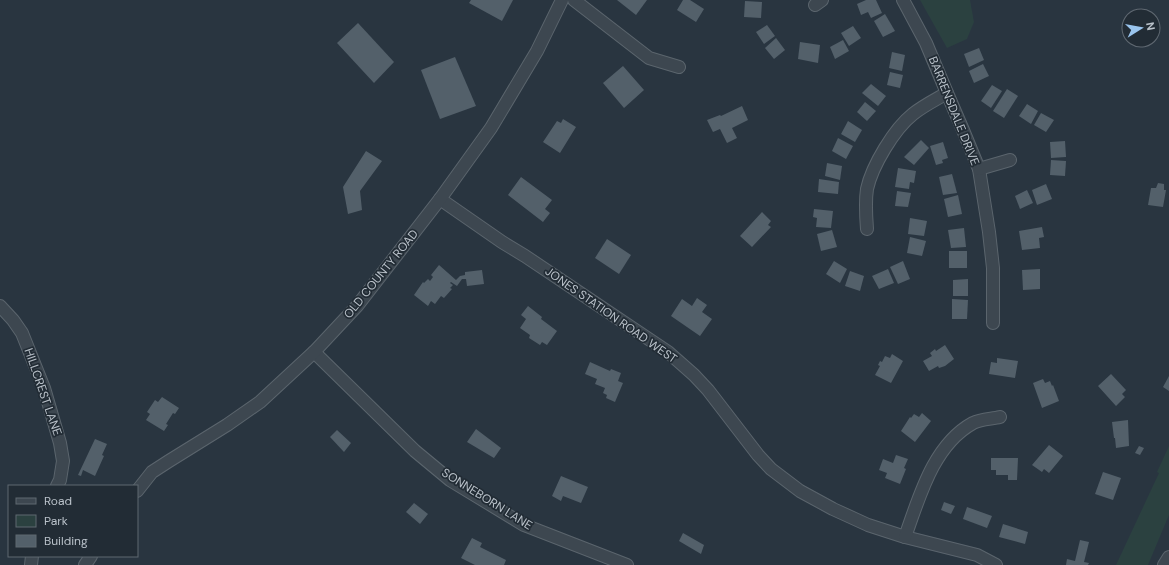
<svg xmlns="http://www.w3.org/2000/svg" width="1169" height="565" font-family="'DM Sans',sans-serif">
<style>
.green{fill:#2b4140}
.building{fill:#53606a}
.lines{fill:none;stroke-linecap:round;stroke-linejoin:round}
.minor-casing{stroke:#5b656d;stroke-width:14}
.minor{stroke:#3d4750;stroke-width:12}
.labels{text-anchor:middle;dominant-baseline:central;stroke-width:3.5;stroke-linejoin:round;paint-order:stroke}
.street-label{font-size:12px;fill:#bac2ca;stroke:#222c35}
</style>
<rect width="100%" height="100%" fill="#293540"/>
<g class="green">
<path d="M920,0h50l4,22 -7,17 -20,9z"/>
<path d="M1169,446v69l-21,50h-32l43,-92 -2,-1z"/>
</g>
<g class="building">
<path d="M471,0h42l-11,21 -33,-18z"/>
<path d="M617,0h30l-11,15z"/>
<path d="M683,0h7l14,9 -8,13 -19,-12z"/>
<path d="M866,0h10l6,13 -11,5 -3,-6 -7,3 -4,-11z"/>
<path d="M745,1l17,1 -1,16 -17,-1z"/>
<path d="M885,14l10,17 -12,6 -9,-16z"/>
<path d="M358,23l36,39 -20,21 -37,-40z"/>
<path d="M767,25l8,11 -11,8 -8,-12z"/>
<path d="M853,26l8,12 -12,8 -8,-13z"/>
<path d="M776,38l9,12 -11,9 -9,-11z"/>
<path d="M843,40l6,11 -14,8 -5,-12z"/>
<path d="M800,42l20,3 -2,18 -20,-4z"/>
<path d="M979,48l5,12 -15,7 -5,-13z"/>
<path d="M892,52l13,3 -3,16 -13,-3z"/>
<path d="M455,57l21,49 -36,13 -19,-49z"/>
<path d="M983,64l6,12 -15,7 -5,-12z"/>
<path d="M623,66l21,24 -20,18 -21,-25z"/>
<path d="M890,72l13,3 -3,13 -13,-3z"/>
<path d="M871,84l15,12 -8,10 -16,-13z"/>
<path d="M992,85l10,6 -11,17 -10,-7z"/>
<path d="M1007,89l11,7 -14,22 -11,-7z"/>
<path d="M865,102l11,9 -9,10 -10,-9z"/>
<path d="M1027,104l11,7 -7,13 -12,-8z"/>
<path d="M742,106l6,14 -16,8 5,10 -10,5 -7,-14 -7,3 -6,-12 13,-5 1,1z"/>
<path d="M1041,113l13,7 -8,12 -12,-7z"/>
<path d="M563,119l13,8 -16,26 -17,-11 14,-21 4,2z"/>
<path d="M848,121l14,9 -7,12 -14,-8z"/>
<path d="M838,138l15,8 -7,13 -14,-8z"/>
<path d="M921,140l8,8 -15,17 -10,-8z"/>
<path d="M1065,141l1,16 -15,1 -1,-16z"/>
<path d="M943,142l5,16 -6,2 1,3 -7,2 -6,-19z"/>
<path d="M366,151l16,10 -22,30 2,19 -14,4 -5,-27z"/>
<path d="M1051,160l15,1 -1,15 -15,-1z"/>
<path d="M827,163l15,3 -2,14 -15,-4z"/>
<path d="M898,168l18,3 -2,12 -4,-1 -1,7 -14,-2z"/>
<path d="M952,174l5,19 -14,2 -4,-18z"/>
<path d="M521,177l31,23 -7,9 5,4 -7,9 -35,-27z"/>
<path d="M819,179l20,3 -1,12 -20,-2z"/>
<path d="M1158,183l6,1v6h2l-3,17 -15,-2 3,-17h5z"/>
<path d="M1046,184l6,15 -15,6 -5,-15z"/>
<path d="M1027,190l6,13 -13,6 -5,-13z"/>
<path d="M897,191l14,2 -3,14 -13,-1z"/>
<path d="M958,195l4,19 -14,3 -4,-18z"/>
<path d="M814,209l19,2 -2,17 -15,-1 1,-9 -4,-1z"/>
<path d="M762,212l9,9 -3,4 3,2 -19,20 -12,-11z"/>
<path d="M910,218l17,3 -3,15 -16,-2z"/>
<path d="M1042,227l2,10 -5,1 1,10 -18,2 -3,-19z"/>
<path d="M964,228l2,19 -15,1 -3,-18z"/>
<path d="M832,230l5,17 -16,4 -4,-17z"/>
<path d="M910,237l16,4 -4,15 -15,-3z"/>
<path d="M607,239l24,16 -12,19 -24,-16z"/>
<rect x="949" y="251" width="18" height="17"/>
<path d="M834,261l13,8 -7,14 -14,-9z"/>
<path d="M903,261l7,18 -12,5 -8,-17z"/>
<path d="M439,265l17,15 4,-4 5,-1v-3l17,-2 2,14 -17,2 -1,-7h-4l-5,7 -6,-4 -1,1 3,2 -3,3 2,1 -8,9 -3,-2 -6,8 -4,-3 -3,5 -14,-11 9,-13 1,1 4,-4 2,2 3,-4 -2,-2z"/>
<path d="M888,269l6,14 -15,6 -7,-13z"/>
<path d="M1040,269v20l-17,1 -1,-20z"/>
<path d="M850,271l14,5 -4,15 -15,-5z"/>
<path d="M968,279v17h-15v-16z"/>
<path d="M697,298l10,7 -5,7 10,7 -12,17 -29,-20 11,-17 10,7z"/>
<path d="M952,299l16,1 -1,19h-15z"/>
<path d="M528,306l14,11 -1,2 16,12 -10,14 -5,-3 -2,3 -11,-7 1,-3 -10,-7 6,-9 -5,-4z"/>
<path d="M945,345l9,14 -9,7 -6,2 -1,-2 -9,5 -6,-10 9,-5 -2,-3 5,-4 1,2z"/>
<path d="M892,354l11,7 -12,22 -16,-8 5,-9 -2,-1 2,-4 2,1 3,-6 5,2z"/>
<path d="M997,358l21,3 -3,17 -26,-4 2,-12 6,1z"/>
<path d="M590,362l20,9 1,-2 10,4 -3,8 5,2 -8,19 -9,-4 1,-3 -4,-2 2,-5 -10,-4 2,-5 -12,-5z"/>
<path d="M1111,374l15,16 -4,4 3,3 -9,9 -18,-20z"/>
<path d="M1169,376v15l-6,-4z"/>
<path d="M1043,379l2,4 5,-2 2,5 1,-1 6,16 -17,7 -9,-25z"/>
<path d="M162,397l17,11 -4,6 -2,-1 -7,11 2,1 -4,6 -18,-11 4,-6 -3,-2 8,-12 3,2z"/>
<path d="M922,413l9,8 -16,21 -14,-11 9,-14 1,1 3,-4 5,3z"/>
<path d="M1128,420l1,26 -13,2 -1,-10h-1l-2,-16z"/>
<path d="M476,429l25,19 -7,10 -27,-16z"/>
<path d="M337,430l14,13 -7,9 -14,-15z"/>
<path d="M95,439l12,5 -5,11 2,1 -9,20 -12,-6 -2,6 -3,-1z"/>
<path d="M1049,445l14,11 -14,17 -5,-4 -2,3 -10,-7z"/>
<path d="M1139,446l5,2 -4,7 -5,-2z"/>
<path d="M896,455l12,4 -4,9 2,1 -6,15 -15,-6 2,-5 -8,-3 4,-11 10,4z"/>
<path d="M991,458h27l-1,22h-9v-5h-12v-5h-5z"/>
<path d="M1103,472l18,6 -8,22 -18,-6z"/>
<path d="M561,476l27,11 -7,16 -18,-7 -2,5 -9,-5z"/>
<path d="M944,502l11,4 -4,8 -10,-4z"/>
<path d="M414,503l14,11 -8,10 -14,-12z"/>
<path d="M967,507l25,9 -5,12 -24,-9z"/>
<path d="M1003,524l25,8 -3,12 -26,-7z"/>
<path d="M683,533l21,12 -3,9 -22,-13z"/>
<path d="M472,538l10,5 -2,4 26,13 -2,5h-29l-14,-7z"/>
<path d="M1080,540l9,2 -5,20 5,1 -1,2h-22l1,-6 8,2z"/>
</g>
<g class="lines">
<defs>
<g id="minor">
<path d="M574,0l75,58 30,9"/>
<path d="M903,0l23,43 21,50 16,37 16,39 10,63 4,36v55"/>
<path d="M815,5l7,-5"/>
<path d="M979,169l31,-9"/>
<path d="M440,199l62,43 23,14 143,96 26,23 14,15 50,65 13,14 29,22 33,18 35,16 37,12 72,18 19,10"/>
<path d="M867,229c-1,-13 -2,-27 0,-40 5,-23 27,-60 46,-75 10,-8 22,-14 34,-21"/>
<path d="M0,306l13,14 9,13 22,55 16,55 3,18 -3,19 -3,6"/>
<path d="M314,352l101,99 35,29 74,45 103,40"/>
<path d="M137,491l15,-19 17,-11 58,-36 33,-23 54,-50 43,-46 83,-107 51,-71 46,-77 25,-51"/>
<path d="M905,537c14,-39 28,-92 68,-114 8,-4 19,-4 27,-6"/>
<path d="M31,565l1,-9"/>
<path d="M85,565l6,-9"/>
<path d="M1164,565l5,-8"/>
</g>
</defs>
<use href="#minor" class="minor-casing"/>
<use href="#minor" class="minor"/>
</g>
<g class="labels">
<g class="street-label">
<text transform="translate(954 111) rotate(68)">BARRENSDALE DRIVE</text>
<text transform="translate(381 274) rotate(-51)">OLD COUNTY ROAD</text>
<text transform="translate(611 315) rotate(35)">JONES STATION ROAD WEST</text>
<text transform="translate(43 392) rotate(71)">HILLCREST LANE</text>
<text transform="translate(487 499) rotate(32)">SONNEBORN LANE</text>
</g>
</g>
<rect x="8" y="485" width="130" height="72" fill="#222c35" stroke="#5f6871"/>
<rect x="16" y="498" width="20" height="6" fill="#3d4750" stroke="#5f6871"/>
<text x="44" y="505" font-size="12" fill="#bac2ca">Road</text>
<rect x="16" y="515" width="20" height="12" fill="#2b4140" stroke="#5f6871"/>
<text x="44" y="525" font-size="12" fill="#bac2ca">Park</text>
<rect x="16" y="535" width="20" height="12" fill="#53606a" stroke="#5f6871"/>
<text x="44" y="545" font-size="12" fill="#bac2ca">Building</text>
<g transform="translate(1141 28) rotate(79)"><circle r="19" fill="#222c35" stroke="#5f6871"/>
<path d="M0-3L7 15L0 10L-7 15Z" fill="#9ac5ee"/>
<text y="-6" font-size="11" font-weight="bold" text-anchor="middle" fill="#bac2ca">N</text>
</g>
</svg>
